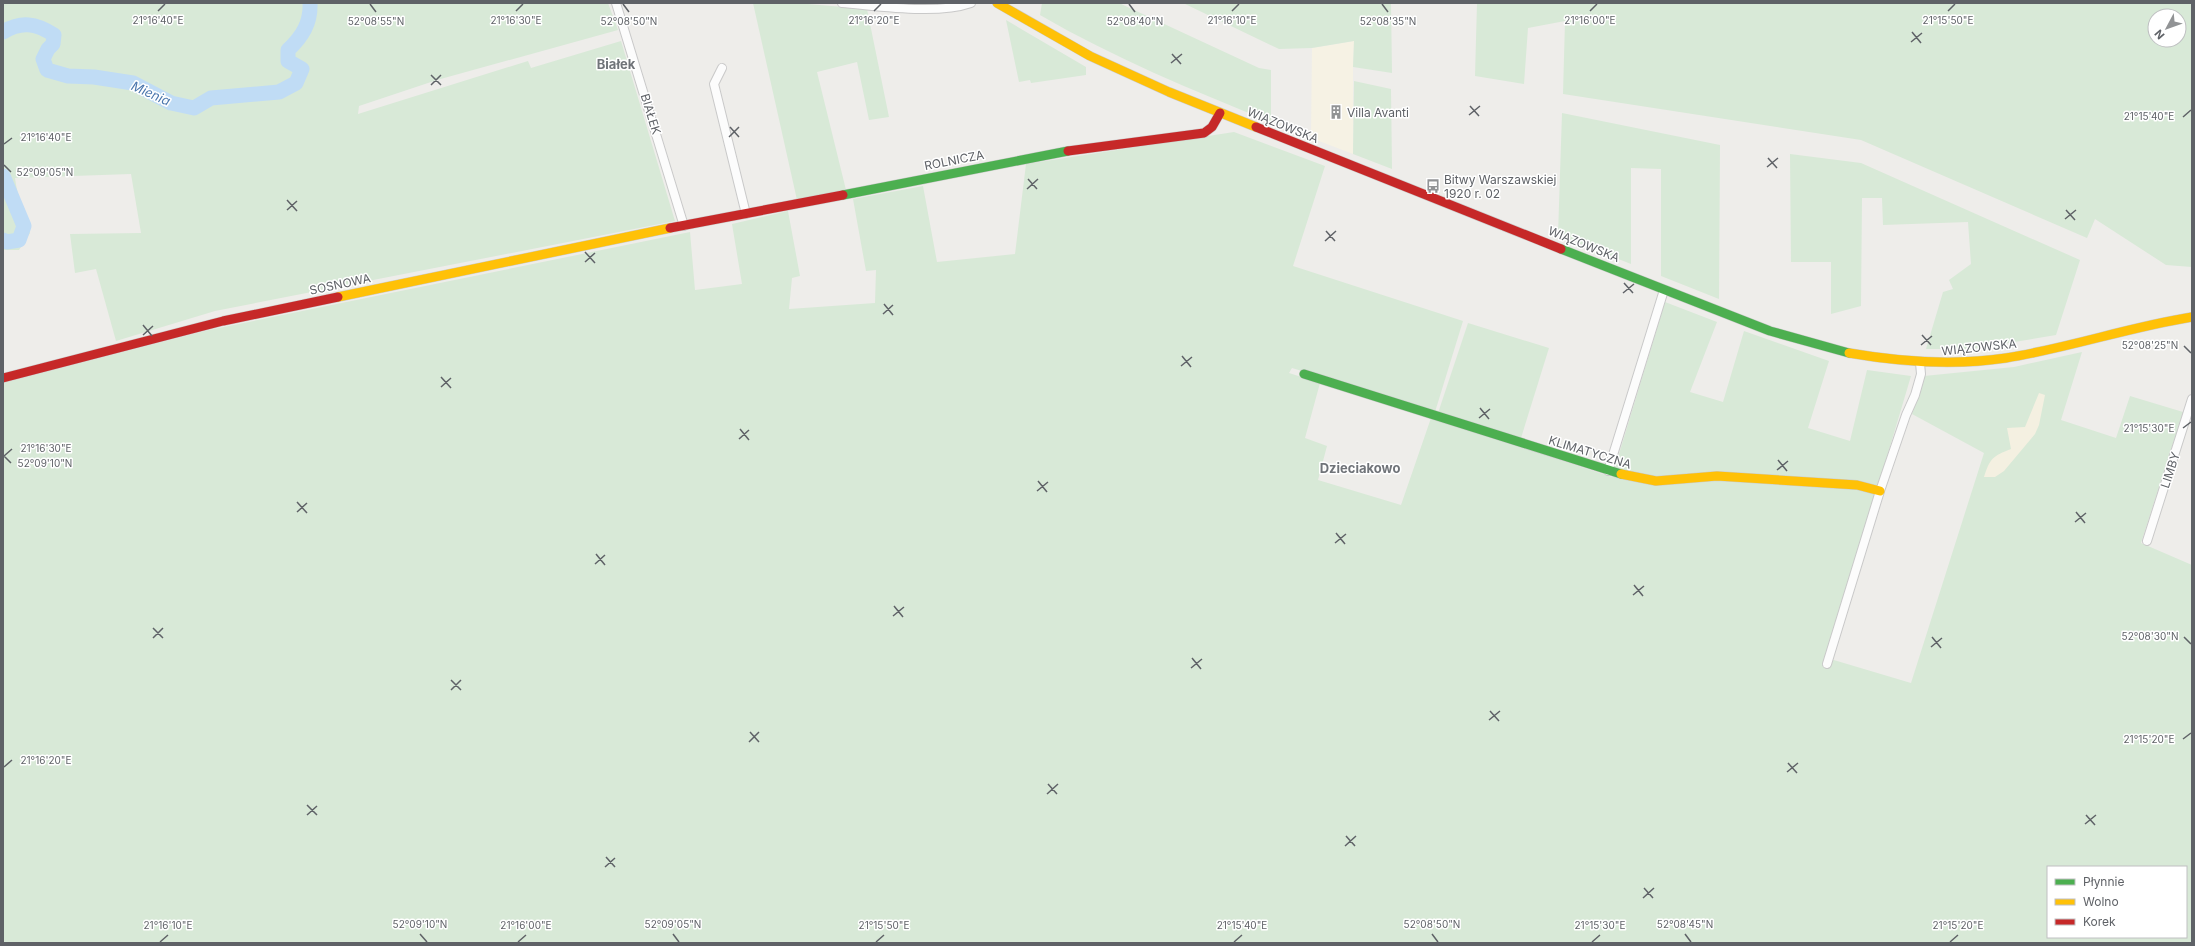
<svg xmlns="http://www.w3.org/2000/svg" width="2195" height="946" font-family="Inter,sans-serif">
<style>
.commercial{fill:#f6f2e4}
.green{fill:#d8e9d7;fill-rule:evenodd}
.sand{fill:#f4f0e1}
.lines{fill:none;stroke-linecap:round;stroke-linejoin:round}
.river{stroke:#c0dcf5;stroke-width:15}
.street-casing{stroke:#c9c9c9;stroke-width:10}
.fast-casing{stroke:#cbcbcb;stroke-width:10}
.slow-casing{stroke:#cbcbcb;stroke-width:10}
.jam-casing{stroke:#cbcbcb;stroke-width:10}
.street{stroke:#fcfcfc;stroke-width:8}
.fast{stroke:#4caf50;stroke-width:9}
.slow{stroke:#ffc107;stroke-width:9}
.jam{stroke:#c62828;stroke-width:9}
.ticks{fill:none;stroke:#5f6267;stroke-width:1.5}
.labels{text-anchor:middle;dominant-baseline:central;stroke-width:3;stroke-linejoin:round;paint-order:stroke}
.poi-label{font-size:12px;fill:#5f6267;stroke:#fff;text-anchor:start}
.street-label{font-size:12px;fill:#5f6267;stroke:#fff}
.neighbourhood-label{font-size:13px;font-weight:bold;fill:#707479;stroke:#fff}
.water-label{font-size:13px;font-style:italic;fill:#4a76ad;stroke:#fff}
.ticks-label{font-size:10px;text-anchor:middle;fill:#5f6267;stroke:#fff;stroke-width:3;stroke-linejoin:round;paint-order:stroke}
</style>
<rect width="100%" height="100%" fill="#eeedea"/>
<path class="commercial" d="M1354,41l-1,26v87l-42,-16 1,-90z"/>
<g class="green">
<path d="M3,3h605l10,27 -181,50 -78,26 -1,8 170,-53 3,7 90,-27 54,180 -460,90 -99,30 -20,-72 -21,4 -5,-39 71,-1 -10,-59 -116,4c2,19 11,36 15,55l-11,17h-16z"/>
<path d="M753,3h43l71,6 22,108 -20,3 -12,-58 -40,10 29,118 -49,10z"/>
<path d="M1042,3h77l140,65 12,2v52c-79,-32 -157,-64 -231,-107z"/>
<path d="M1183,3h208l1,70 -39,-6 1,-26 -42,7 -33,1z"/>
<path d="M1477,3h715v264l-26,-2 -71,-46 -8,19 -226,-98 -298,-46 2,-73 -37,7 -4,56 -49,-8zM2155,16h24v24h-24z"/>
<path d="M1006,20l80,47v8l-55,8 -1,-3 -11,2z"/>
<path d="M1354,81l37,8 1,80 -39,-15z"/>
<path d="M1562,113l158,32 -1,154 -58,-23v-107l-30,-1v96l-73,-29z"/>
<path d="M1234,132l91,34 -32,100 170,55 -28,91 -143,-44 -3,5 31,10 -15,55 22,8 -9,34 83,25 30,-87 181,59 53,-175 52,20 -27,70 33,10 21,-71 85,30 -21,67 42,13 17,-71 44,6 -84,282 84,25 73,-230 -72,-39 12,-38 90,-9 68,-15 -21,68 55,18 14,-42 53,16 -42,131 51,22v378h-2189v-560l206,-53 481,-98 5,58 47,-6 -10,-60 56,-13 12,65 -8,2 -3,31 86,-6 1,-33 -10,1 -13,-72 70,-13 14,76 78,-8 11,-90zM2048,867h138v70h-138z"/>
<path d="M1790,154l71,9 219,97 -24,75 -84,14h-46l17,-57 10,-3 -4,-9 22,-16 -3,-42 -85,3 -1,-27h-20l-1,108 -30,8v-52h-40z"/>
<path d="M1468,323l81,25 -28,90 -83,-25z"/>
</g>
<path class="sand" d="M2039,393l6,2 -6,30 -4,9 -31,37 -9,6h-11c6,-19 9,-21 27,-28l-4,-21 18,-1z"/>
<g class="lines">
<g class="river">
<path d="M3,32c18,-11 33,-9 51,3l-1,9 -5,5 -5,10 4,11 21,6 26,1 39,6 38,20 23,5 17,-10 68,-6 17,-9 6,-14 -14,-8v-11c14,-13 23,-27 22,-47"/>
<path d="M3,176l21,50 -5,14 -12,2 -4,-2"/>
</g>
<defs>
<g id="street">
<path d="M616,3l68,223"/>
<path d="M842,3c37,3 95,12 129,0"/>
<path d="M722,68l-8,16 32,130"/>
<path d="M1608,471l56,-181"/>
<path d="M2147,541l45,-142"/>
<path d="M1827,664l53,-173 26,-76 9,-20 6,-21 -1,-11"/>
</g>
<g id="fast">
<path d="M843,195l225,-44"/>
<path d="M1561,249l209,82 79,22"/>
<path d="M1304,374l317,100"/>
</g>
<g id="slow">
<path d="M997,3l93,53 79,36 87,35"/>
<path d="M338,297l332,-69"/>
<path d="M1849,353c52,9 104,13 157,5 63,-10 123,-31 186,-41"/>
<path d="M1621,474l35,7 61,-5 140,9 23,6"/>
</g>
<g id="jam">
<path d="M1256,127l305,122"/>
<path d="M1068,151l136,-18 8,-6 8,-14"/>
<path d="M670,228l173,-33"/>
<path d="M3,378l220,-57 115,-24"/>
</g>
</defs>
<use href="#street" class="street-casing"/>
<use href="#fast" class="fast-casing"/>
<use href="#slow" class="slow-casing"/>
<use href="#jam" class="jam-casing"/>
<use href="#street" class="street"/>
<use href="#fast" class="fast"/>
<use href="#slow" class="slow"/>
<use href="#jam" class="jam"/>
</g>
<path class="ticks" d="M370,4l6,8M623,4l6,8M1129,4l6,8M1382,4l6,8M158,11l7,-7M516,11l7,-7M874,11l7,-7M1232,11l7,-7M1590,11l7,-7M1948,11l7,-7M1912,32l9,11M1911,42l11,-9M1172,54l9,10M1171,63l11,-9M431,75l10,10M431,85l10,-10M1470,106l9,10M1469,115l11,-9M2183,117l8,-7M730,127l9,10M729,137l10,-10M4,144l8,-6M1768,158l9,10M4,165l7,7M1767,167l11,-9M1028,179l9,10M1027,189l11,-10M287,200l10,11M287,210l10,-9M2066,210l9,10M2065,219l11,-9M1326,231l9,10M1325,241l11,-10M585,252l10,11M585,262l10,-9M1624,283l9,10M1623,293l11,-9M884,304l9,11M883,314l10,-9M143,325l9,11M143,335l10,-9M1922,335l9,10M1921,345l11,-9M2184,346l7,7M1182,356l9,11M1181,366l11,-9M441,377l10,11M441,387l10,-9M1480,408l9,11M1479,418l11,-9M2183,428l8,-6M740,429l9,11M739,439l10,-9M4,456l8,-7M4,456l7,7M1778,460l9,11M1777,470l11,-9M1038,481l9,11M1037,491l11,-9M297,502l10,11M297,512l10,-9M2076,512l9,11M2075,522l11,-9M1336,533l9,11M1335,543l11,-9M596,554l9,11M595,564l10,-9M1634,585l9,11M1633,595l11,-9M894,606l9,11M893,616l11,-9M153,628l10,10M1932,637l9,11M2184,637l7,7M153,638l10,-10M1931,647l11,-9M1192,658l9,11M1191,668l11,-9M451,680l10,10M451,690l10,-10M1490,711l9,10M1489,720l11,-9M750,732l9,10M2183,739l8,-6M749,742l10,-10M1788,763l9,10M4,767l8,-7M1787,772l11,-9M1048,784l9,10M1047,794l11,-10M307,805l10,10M307,815l10,-9M2086,815l9,10M2085,824l11,-9M1346,836l9,10M1345,846l11,-10M606,857l9,10M605,867l10,-9M1644,888l9,10M1643,898l11,-10M420,934l7,8M673,934l6,8M1432,934l6,8M1685,934l6,8M160,942l8,-7M518,942l8,-7M876,942l8,-7M1234,942l8,-7M1592,942l8,-7M1950,942l8,-7"/>
<defs>
<symbol id="building-bare" viewBox="-9 -9 18 18"><path d="M-4-6H4V6H1V3H-1V6H-4ZM-2.5-4.3h1.7v1.8h-1.7ZM.8-4.3h1.7v1.8H.8ZM-2.5-1h1.7V.8h-1.7ZM.8-1h1.7V.8H.8Z" fill="#919395" stroke="#fff" stroke-width="2.5" paint-order="stroke"/></symbol>
<symbol id="bus-bare" viewBox="-9 -9 18 18"><path d="M-5-6H5V4H4V6H2V4H-2V6H-4V4H-5ZM-3.5-4V0h7V-4ZM-3.5 1.2v1.5H-2V1.2ZM2 1.2v1.5H3.5V1.2Z" fill="#919395" stroke="#fff" stroke-width="2.5" paint-order="stroke"/></symbol>
</defs>
<g fill-rule="evenodd">
<use href="#building-bare" x="1326" y="102" width="20" height="20"/>
<use href="#bus-bare" x="1423" y="176" width="20" height="20"/>
</g>
<g class="labels">
<g class="poi-label">
<text x="1347" y="112">Villa Avanti</text>
<text x="1444" y="179">Bitwy Warszawskiej<tspan x="1444" dy="14">1920 r. 02</tspan></text>
</g>
<g class="street-label">
<text transform="translate(651 114) rotate(73)">BIAŁEK</text>
<text transform="translate(1283 125) rotate(22)">WIĄZOWSKA</text>
<text transform="translate(954 160) rotate(-11)">ROLNICZA</text>
<text transform="translate(1584 244) rotate(22)">WIĄZOWSKA</text>
<text transform="translate(340 284) rotate(-12)">SOSNOWA</text>
<text transform="translate(1979 347) rotate(-6)">WIĄZOWSKA</text>
<text transform="translate(1590 452) rotate(17)">KLIMATYCZNA</text>
<text transform="translate(2170 470) rotate(-72)">LIMBY</text>
</g>
<g class="neighbourhood-label">
<text x="616" y="64">Białek</text>
<text x="1360" y="468">Dzieciakowo</text>
</g>
<g class="water-label">
<text transform="translate(151 93) rotate(24)">Mienia</text>
</g>
</g>
<g class="ticks-label">
<text x="158" y="24">21°16'40"E</text>
<text x="516" y="24">21°16'30"E</text>
<text x="874" y="24">21°16'20"E</text>
<text x="1232" y="24">21°16'10"E</text>
<text x="1590" y="24">21°16'00"E</text>
<text x="1948" y="24">21°15'50"E</text>
<text x="376" y="25">52°08'55"N</text>
<text x="629" y="25">52°08'50"N</text>
<text x="1135" y="25">52°08'40"N</text>
<text x="1388" y="25">52°08'35"N</text>
<text x="2149" y="120">21°15'40"E</text>
<text x="46" y="141">21°16'40"E</text>
<text x="45" y="176">52°09'05"N</text>
<text x="2150" y="349">52°08'25"N</text>
<text x="2149" y="432">21°15'30"E</text>
<text x="46" y="452">21°16'30"E</text>
<text x="45" y="467">52°09'10"N</text>
<text x="2150" y="640">52°08'30"N</text>
<text x="2149" y="743">21°15'20"E</text>
<text x="46" y="764">21°16'20"E</text>
<text x="420" y="928">52°09'10"N</text>
<text x="673" y="928">52°09'05"N</text>
<text x="1432" y="928">52°08'50"N</text>
<text x="1685" y="928">52°08'45"N</text>
<text x="168" y="929">21°16'10"E</text>
<text x="526" y="929">21°16'00"E</text>
<text x="884" y="929">21°15'50"E</text>
<text x="1242" y="929">21°15'40"E</text>
<text x="1600" y="929">21°15'30"E</text>
<text x="1958" y="929">21°15'20"E</text>
</g>
<rect width="2195" height="946" fill="none" stroke="#5f6267" stroke-width="8"/>
<rect x="2047" y="866" width="140" height="72" fill="#ffffff" stroke="#bfc0c2"/>
<rect x="2055" y="879" width="20" height="6" fill="#4caf50" stroke="#bfc0c2"/>
<text x="2083" y="886" font-size="12" fill="#5f6267">Płynnie</text>
<rect x="2055" y="899" width="20" height="6" fill="#ffc107" stroke="#bfc0c2"/>
<text x="2083" y="906" font-size="12" fill="#5f6267">Wolno</text>
<rect x="2055" y="919" width="20" height="6" fill="#c62828" stroke="#bfc0c2"/>
<text x="2083" y="926" font-size="12" fill="#5f6267">Korek</text>
<g transform="translate(2167 28) rotate(229)"><circle r="19" fill="#ffffff" stroke="#bfc0c2"/>
<path d="M0-3L7 15L0 10L-7 15Z" fill="#919395"/>
<text y="-6" font-size="11" font-weight="bold" text-anchor="middle" fill="#5f6267">N</text>
</g>
</svg>
